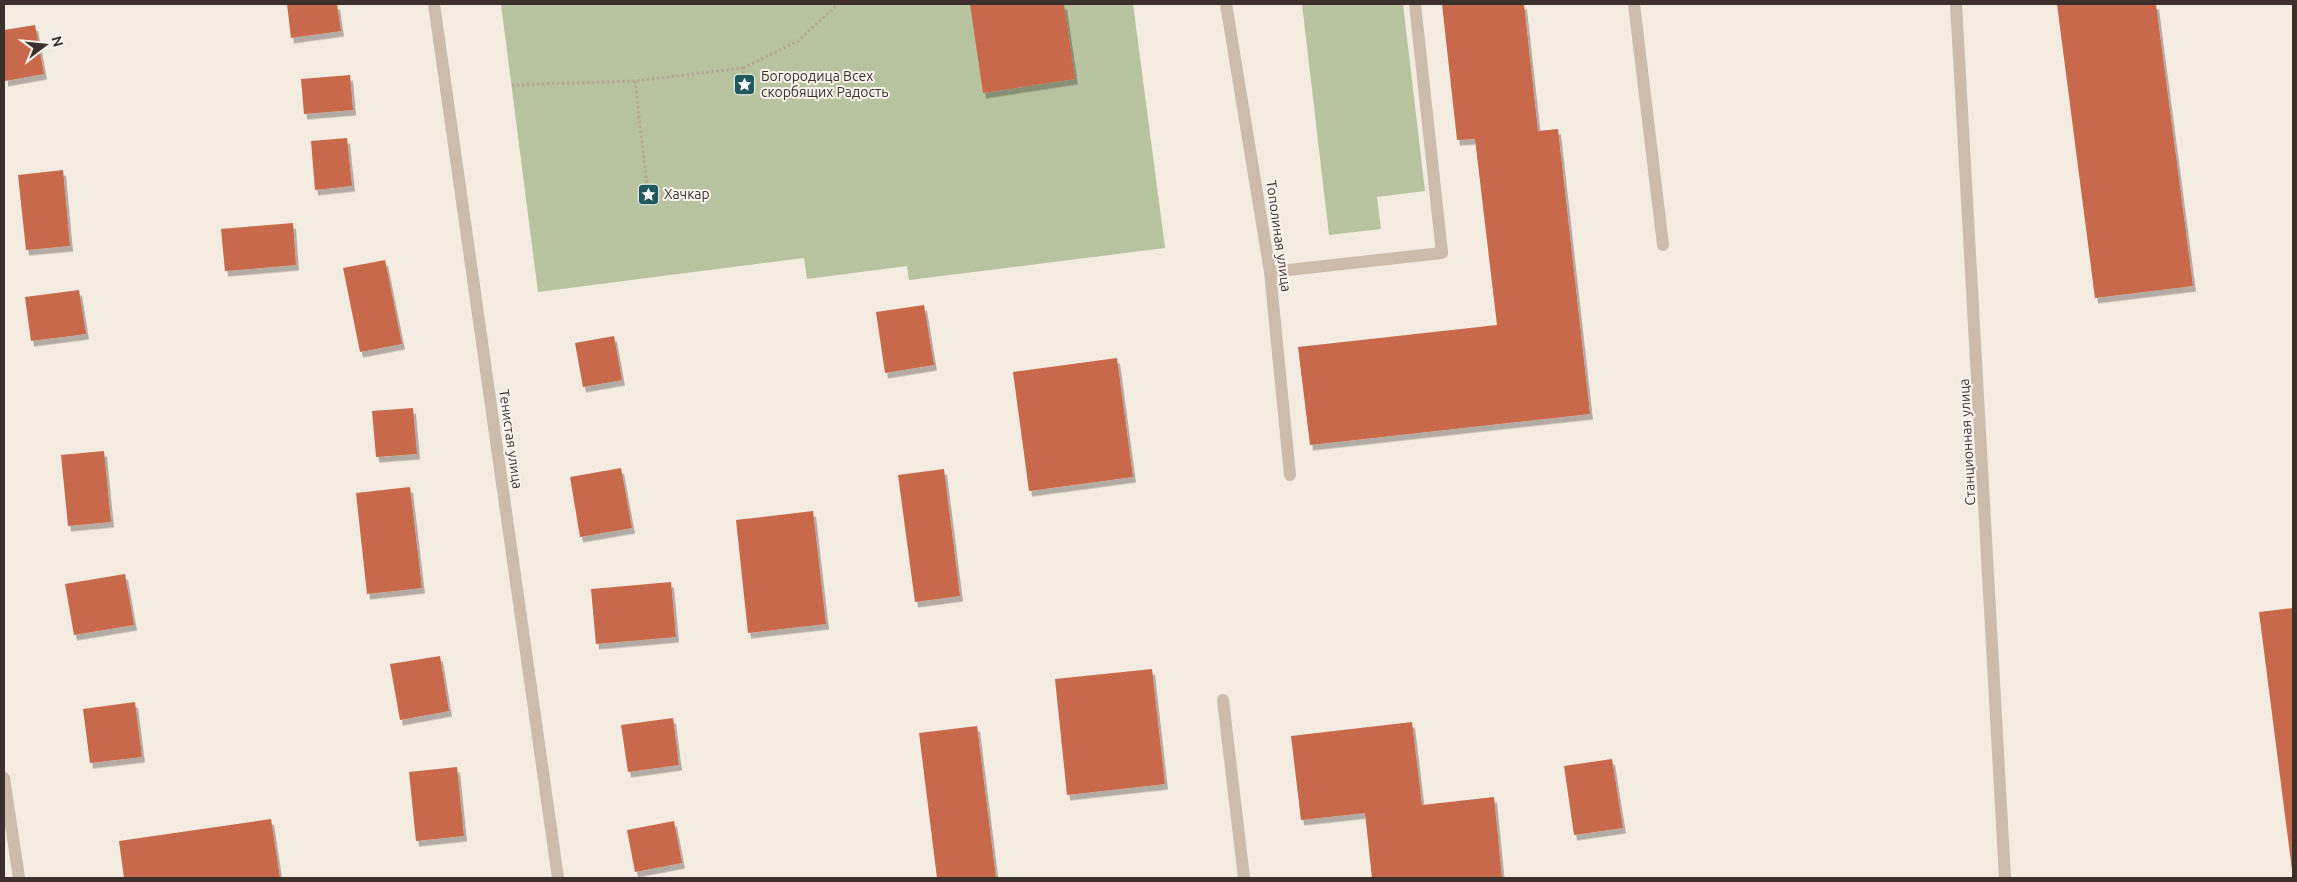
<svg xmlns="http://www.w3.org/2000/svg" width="2297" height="882" font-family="Ubuntu,sans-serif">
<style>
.green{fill:#b8c4a0}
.building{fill:#c8694b;filter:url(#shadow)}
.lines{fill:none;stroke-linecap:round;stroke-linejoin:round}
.path{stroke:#b9a596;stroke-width:3;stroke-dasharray:2.5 2.5;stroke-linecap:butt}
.service{stroke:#cdbbac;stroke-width:12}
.minor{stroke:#cdbbac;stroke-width:12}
.tertiary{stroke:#cdbbac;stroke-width:12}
.labels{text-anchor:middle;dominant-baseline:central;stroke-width:4;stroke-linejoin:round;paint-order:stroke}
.poi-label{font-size:14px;fill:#3b302b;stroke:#fbf5ee;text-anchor:start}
.street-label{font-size:14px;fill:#3b302b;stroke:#fbf5ee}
</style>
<defs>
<filter id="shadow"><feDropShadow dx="3" dy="5.5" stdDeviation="0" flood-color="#0004"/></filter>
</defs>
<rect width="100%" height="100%" fill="#f4ebe1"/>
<g class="green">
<path d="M501,4h632l32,244 -256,32 -2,-14 -100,13 -3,-21 -266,34z"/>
<path d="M1302,4h101l22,187 -48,6 4,32 -52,6z"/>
</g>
<g class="building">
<path d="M287,4h50l4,27 -50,7z"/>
<path d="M970,4h94l11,75 -92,14z"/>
<path d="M1442,4h82l14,127 20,-2 32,285 -280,31 -12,-98 199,-22 -22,-186 -18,1z"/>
<path d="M2057,4h99l37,282 -98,12z"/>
<path d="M35,25l9,49 -39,7 -1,-51z"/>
<path d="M350,75l3,35 -49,4 -3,-35z"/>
<path d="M347,138l5,48 -37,4 -4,-49z"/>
<path d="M63,170l7,76 -44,4 -8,-75z"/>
<path d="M293,223l3,42 -71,6 -4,-42z"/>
<path d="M385,260l17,84 -42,8 -17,-84z"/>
<path d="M79,290l7,44 -55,7 -6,-44z"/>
<path d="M924,305l10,60 -49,8 -9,-61z"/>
<path d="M614,336l8,44 -39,7 -8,-44z"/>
<path d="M1117,358l16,119 -104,14 -16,-119z"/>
<path d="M413,408l4,46 -41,3 -4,-46z"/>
<path d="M104,451l7,71 -43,4 -7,-71z"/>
<path d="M621,468l11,60 -52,9 -10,-60z"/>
<path d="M944,469l16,127 -45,6 -17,-127z"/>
<path d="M410,487l12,101 -55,6 -11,-101z"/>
<path d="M813,511l13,113 -78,9 -12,-113z"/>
<path d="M125,574l9,51 -60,10 -9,-51z"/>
<path d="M671,582l5,55 -80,7 -5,-55z"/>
<path d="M2293,608v262h-1l-33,-258z"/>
<path d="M440,656l9,55 -49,9 -10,-56z"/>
<path d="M1152,669l13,115 -98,11 -12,-116z"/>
<path d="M135,702l7,55 -52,6 -7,-54z"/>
<path d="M673,718l6,47 -51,7 -7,-47z"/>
<path d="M1412,722l10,83 72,-8 8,81h-130l-7,-65 -64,7 -10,-84z"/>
<path d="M977,726l19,152h-59l-18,-145z"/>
<path d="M1612,759l11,69 -49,7 -10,-69z"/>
<path d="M457,767l7,69 -48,5 -7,-69z"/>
<path d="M271,819l9,59h-156l-5,-37z"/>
<path d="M674,821l8,42 -47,9 -8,-42z"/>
</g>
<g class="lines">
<g class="path">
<path d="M743,68l55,-27 40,-37"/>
<path d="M635,81l13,113"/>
<path d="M512,85l123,-4 108,-13 2,16"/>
</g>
<g class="service">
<path d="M1226,4l44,268 20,203"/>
<path d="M1634,4l29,241"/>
<path d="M1270,272l172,-19 -27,-249"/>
</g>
<g class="minor">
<path d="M1956,4l49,874"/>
<path d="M1223,700l21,178"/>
<path d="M4,778l15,100"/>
</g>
<path class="tertiary" d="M434,4l124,874"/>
</g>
<defs>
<symbol id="sight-square" viewBox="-11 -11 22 22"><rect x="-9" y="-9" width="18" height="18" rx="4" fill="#1f5a5e" stroke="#fbf5ee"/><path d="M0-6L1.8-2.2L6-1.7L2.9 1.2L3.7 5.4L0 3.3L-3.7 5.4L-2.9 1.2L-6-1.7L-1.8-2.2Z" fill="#fff"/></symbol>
</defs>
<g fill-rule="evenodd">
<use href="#sight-square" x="732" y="72" width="25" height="25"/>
<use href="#sight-square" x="636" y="182" width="25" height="25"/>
</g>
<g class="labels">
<g class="poi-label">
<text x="761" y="76">Богородица Всех<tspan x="761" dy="16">скорбящих Радость</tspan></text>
<text x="664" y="194">Хачкар</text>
</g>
<g class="street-label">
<text transform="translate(1279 236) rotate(82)">Тополиная улица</text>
<text transform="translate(511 439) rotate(82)">Тенистая улица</text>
<text transform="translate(1967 442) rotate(-93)">Станционная улица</text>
</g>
</g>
<rect width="2297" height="882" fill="none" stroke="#3b302b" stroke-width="10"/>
<g transform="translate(45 45) rotate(74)" stroke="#fbf5ee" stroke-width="4" paint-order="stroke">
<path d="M0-4L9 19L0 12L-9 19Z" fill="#3b302b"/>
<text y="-8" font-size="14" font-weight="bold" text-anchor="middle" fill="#3b302b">N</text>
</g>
</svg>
